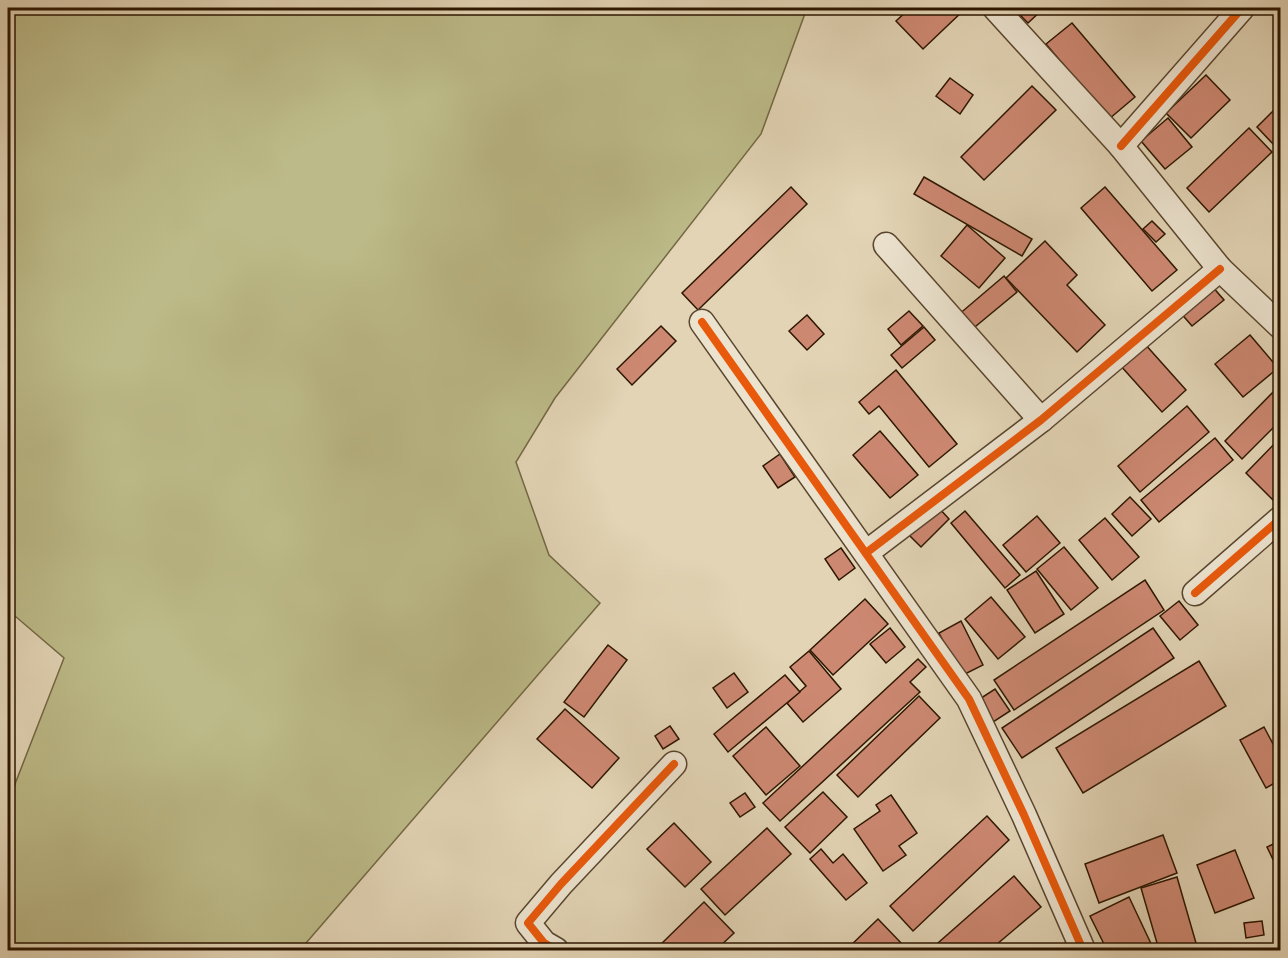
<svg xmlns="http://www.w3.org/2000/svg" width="1288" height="958" font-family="'EB Garamond',serif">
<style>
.green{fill:#bcba88;stroke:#746844;stroke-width:1.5}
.building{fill:#cd8872;stroke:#2d1600;stroke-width:1.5}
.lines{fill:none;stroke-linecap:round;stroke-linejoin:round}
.minor-casing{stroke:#5a462d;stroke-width:27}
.minor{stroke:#ece3cf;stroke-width:24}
.cycleway-casing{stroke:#ece3cf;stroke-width:11}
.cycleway{stroke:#e8590c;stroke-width:8}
</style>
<rect width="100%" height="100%" fill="#e2d4b5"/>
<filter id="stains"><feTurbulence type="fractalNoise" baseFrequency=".00333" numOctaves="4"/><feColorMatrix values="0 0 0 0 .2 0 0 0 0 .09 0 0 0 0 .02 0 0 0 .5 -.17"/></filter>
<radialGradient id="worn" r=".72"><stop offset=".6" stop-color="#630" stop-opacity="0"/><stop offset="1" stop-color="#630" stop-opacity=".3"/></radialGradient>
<path class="green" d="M8,8h799l-46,126 -206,264 -39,64 33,93 51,48 -300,347h-292v-132l7,-34 49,-126 -56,-48z"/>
<g class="building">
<path d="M910,8h56l-43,41 -27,-28z"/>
<path d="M1013,8h31l-16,15z"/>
<path d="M1072,23l63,74 -26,22 -63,-75z"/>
<path d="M1206,75l24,25 -39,38 -25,-25z"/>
<path d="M950,78l23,17 -13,19 -24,-18z"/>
<path d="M1032,86l24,24 -72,70 -23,-23z"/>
<path d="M1280,104v36l-5,6 -18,-19z"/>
<path d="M1168,118l24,29 -27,22 -24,-28z"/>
<path d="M1249,128l23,24 -63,60 -22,-24z"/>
<path d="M924,177l108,62 -10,17 -108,-62z"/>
<path d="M791,187l16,17 -109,106 -16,-17z"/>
<path d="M1105,187l72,83 -25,21 -71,-83z"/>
<path d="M1152,221l13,13 -9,8 -13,-13z"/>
<path d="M967,225l38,33 -26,30 -38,-32z"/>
<path d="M1045,241l32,34 -10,10 38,40 -28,27 -71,-74z"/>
<path d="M1004,276l13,16 -47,39 -13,-15z"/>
<path d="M1211,285l13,15 -32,26 -13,-15z"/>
<path d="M909,311l14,15 -22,19 -13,-16z"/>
<path d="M807,315l17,19 -17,16 -18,-19z"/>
<path d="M661,326l15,15 -44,44 -15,-16z"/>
<path d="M924,327l11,13 -33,28 -11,-13z"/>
<path d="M1250,335l28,33 -35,29 -28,-33z"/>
<path d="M1144,343l42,47 -24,22 -42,-47z"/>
<path d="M896,370l61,74 -28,23 -50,-61 -10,8 -10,-12z"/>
<path d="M1280,385v36l-38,38 -17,-18z"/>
<path d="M1187,406l22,26 -69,60 -22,-26z"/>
<path d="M880,431l38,44 -28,23 -37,-43z"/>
<path d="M1215,438l18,22 -74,62 -18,-22z"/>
<path d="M1280,438v69l-34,-34z"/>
<path d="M780,454l15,23 -17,11 -15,-22z"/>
<path d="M1130,497l21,22 -19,17 -20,-22z"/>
<path d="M938,507l11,12 -28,28 -12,-12z"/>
<path d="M965,511l55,64 -15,13 -54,-65z"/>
<path d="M1037,516l23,27 -34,29 -23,-27z"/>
<path d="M1105,518l34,39 -27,23 -33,-40z"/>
<path d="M1064,547l34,41 -27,22 -34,-41z"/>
<path d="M841,548l14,20 -16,12 -14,-21z"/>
<path d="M1036,571l28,43 -29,19 -28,-43z"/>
<path d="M1145,580l19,30 -150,100 -20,-30z"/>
<path d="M991,597l34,40 -27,22 -33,-40z"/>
<path d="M865,599l23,25 -55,51 -23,-25z"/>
<path d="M1179,601l19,24 -18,15 -20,-24z"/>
<path d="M961,621l22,44 -22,11 -22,-43z"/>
<path d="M890,628l15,19 -19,16 -16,-19z"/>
<path d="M1153,628l21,30 -152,100 -20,-30z"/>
<path d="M608,645l19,15 -43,57 -20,-15z"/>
<path d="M809,651l32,38 -38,33 -16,-19 19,-17 -16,-19z"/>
<path d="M918,659l8,8 -16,15 10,10 -140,129 -17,-18z"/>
<path d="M1199,661l27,45 -143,87 -27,-45z"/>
<path d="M734,673l14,19 -21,16 -14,-20z"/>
<path d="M785,675l15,17 -72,60 -14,-18z"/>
<path d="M995,689l15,22 -20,13 -15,-22z"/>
<path d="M919,696l21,22 -82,79 -21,-22z"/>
<path d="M565,709l54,49 -27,30 -55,-49z"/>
<path d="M670,726l9,13 -16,10 -8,-13z"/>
<path d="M766,727l34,39 -34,29 -33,-39z"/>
<path d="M1264,727l16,30v23l-14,8 -26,-48z"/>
<path d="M823,792l24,25 -37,36 -25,-26z"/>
<path d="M745,793l10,14 -15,10 -10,-14z"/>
<path d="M891,795l26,38 -18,13 7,9 -23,16 -29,-42 26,-18 -4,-6z"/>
<path d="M987,816l22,24 -96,91 -23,-25z"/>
<path d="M674,823l37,39 -26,25 -38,-38z"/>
<path d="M767,828l24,26 -66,61 -24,-26z"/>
<path d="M1163,835l14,38 -78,30 -14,-39z"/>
<path d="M1280,841v33l-13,-27z"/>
<path d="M821,849l12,14 10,-9 24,29 -21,17 -36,-41z"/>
<path d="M1235,850l19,48 -39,15 -18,-48z"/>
<path d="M1014,876l27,31 -51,43h-60z"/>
<path d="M1177,877l21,73h-39l-18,-62z"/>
<path d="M1129,897l25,53h-47l-17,-34z"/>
<path d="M704,902l30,31 -18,17h-61z"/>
<path d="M878,919l25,26 -5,5h-52z"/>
<path d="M1262,921l2,14 -18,3 -2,-15z"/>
</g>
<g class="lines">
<defs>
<g id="minor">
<path d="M995,8l126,138 99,123 60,57"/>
<path d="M1121,146l121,-138"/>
<path d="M886,245l155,175"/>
<path d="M702,322l267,377 55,116 59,135"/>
<path d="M866,553l175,-133 179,-151"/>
<path d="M1195,593l85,-74"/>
<path d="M556,950l-12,-7 -16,-20 33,-39 113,-120"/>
</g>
</defs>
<use href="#minor" class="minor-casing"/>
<use href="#minor" class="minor"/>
<defs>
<g id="cycleway">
<path d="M1121,146l121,-138"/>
<path d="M702,322l267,377 55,116 59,135"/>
<path d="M866,553l175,-133 179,-151"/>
<path d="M1195,593l85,-74"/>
<path d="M556,950l-12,-7 -16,-20 33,-39 113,-120"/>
</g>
</defs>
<use href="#cycleway" class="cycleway-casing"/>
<use href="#cycleway" class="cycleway"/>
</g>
<rect width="1288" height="958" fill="none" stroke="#e2d4b5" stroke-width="30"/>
<rect x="9" y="9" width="1270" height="940" fill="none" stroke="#2d1600" stroke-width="3"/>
<rect x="15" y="15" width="1258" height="928" fill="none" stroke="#2d1600" stroke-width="1.5"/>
<rect width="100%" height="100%" filter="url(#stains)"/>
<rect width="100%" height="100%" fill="url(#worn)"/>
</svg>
